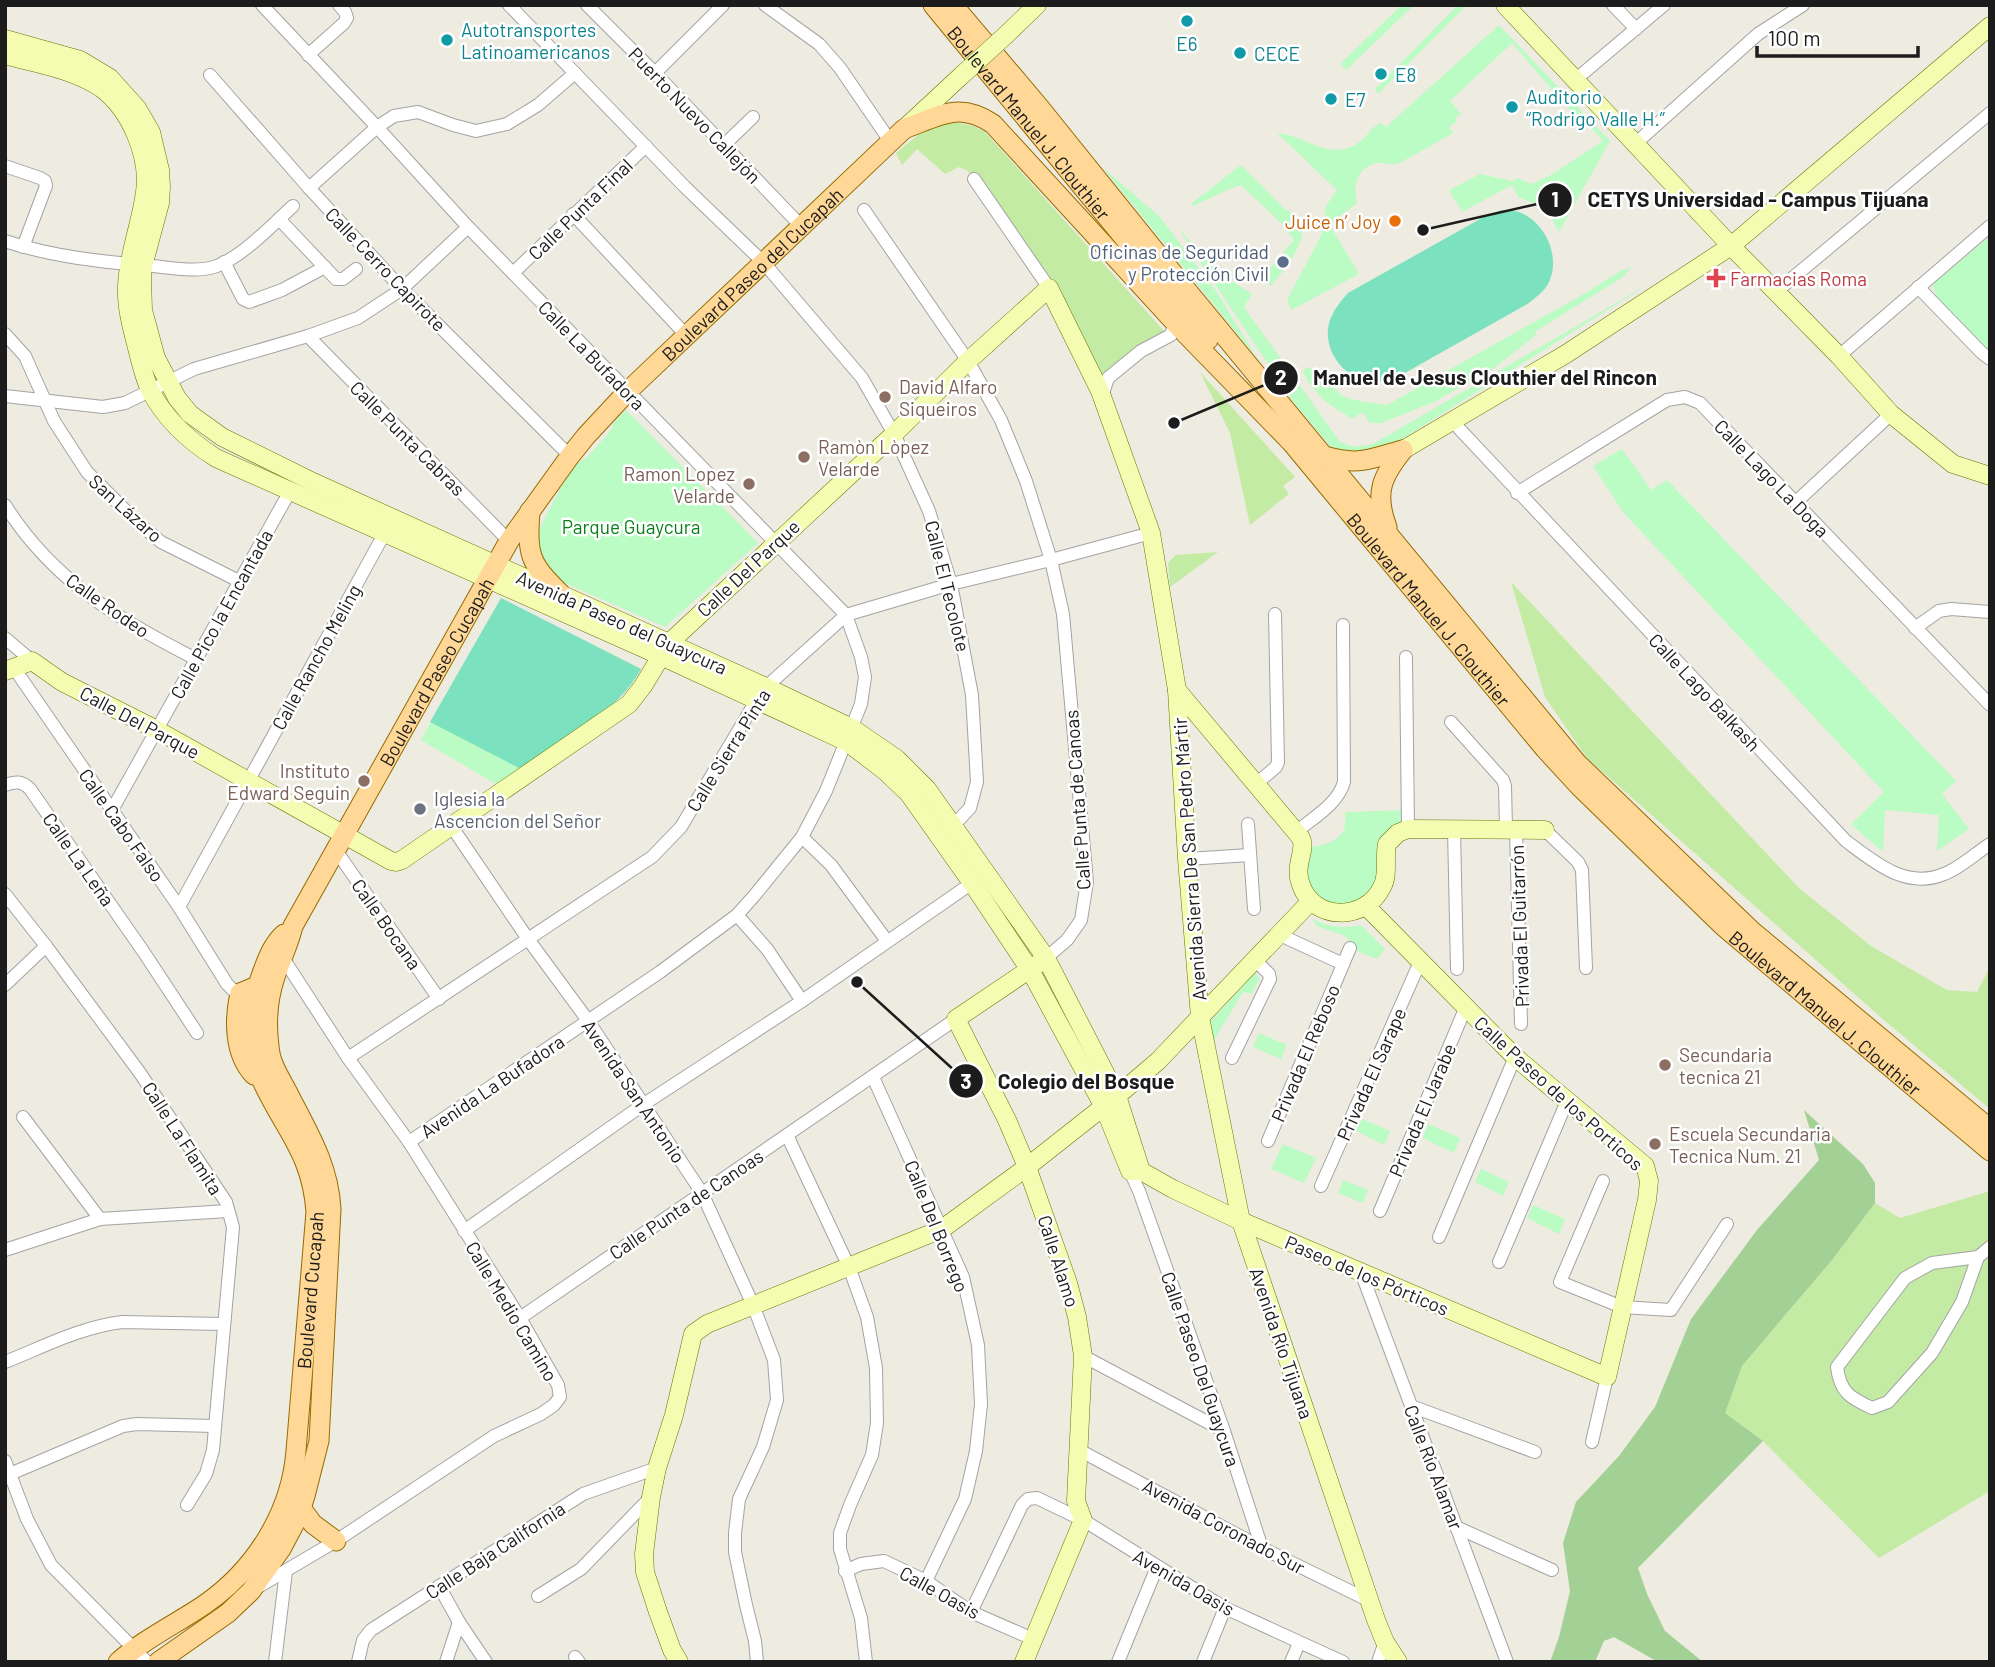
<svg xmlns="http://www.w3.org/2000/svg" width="1995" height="1667" font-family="Barlow,sans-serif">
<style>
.grass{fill:#c4eba4}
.forest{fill:#a3d094}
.park{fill:#bbfbc4}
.pitch{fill:#7be1bf}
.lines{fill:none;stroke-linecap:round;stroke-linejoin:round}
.street-casing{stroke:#a3a3a3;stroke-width:14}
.secondary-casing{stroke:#637600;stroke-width:19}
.primary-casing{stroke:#956b00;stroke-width:21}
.street{stroke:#fff;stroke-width:12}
.secondary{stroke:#f4fcb2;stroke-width:18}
.primary{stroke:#ffd796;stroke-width:19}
.secondary-bridge-casing{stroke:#637600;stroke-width:19;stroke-linecap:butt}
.secondary-bridge{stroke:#f4fcb2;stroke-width:18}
.culture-dot{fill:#0f9aa8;stroke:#fff;stroke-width:2.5}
.food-dot{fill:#e8710a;stroke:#fff;stroke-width:2.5}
.service-dot{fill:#5c6f8a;stroke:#fff;stroke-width:2.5}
.health-dot{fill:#e0444e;stroke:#fff;stroke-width:2.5}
.education-dot{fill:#8d6e63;stroke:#fff;stroke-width:2.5}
.worship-dot{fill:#6b7280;stroke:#fff;stroke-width:2.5}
.labels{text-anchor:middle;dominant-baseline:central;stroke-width:5;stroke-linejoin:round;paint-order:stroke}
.culture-label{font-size:19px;fill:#0d838f;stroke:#fff;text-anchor:start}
.street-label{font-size:19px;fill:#1c1c1c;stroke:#fff}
.food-label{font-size:19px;fill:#c56008;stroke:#fff;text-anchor:end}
.service-label{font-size:19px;fill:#4e5e75;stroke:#fff;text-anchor:end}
.health-label{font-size:19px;fill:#be3a42;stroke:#fff;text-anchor:start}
.education-label{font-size:19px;fill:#785e54;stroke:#fff;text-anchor:start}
.park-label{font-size:19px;fill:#077e17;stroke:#fff}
.worship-label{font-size:19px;fill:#5b616d;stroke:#fff;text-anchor:start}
.leader{fill:none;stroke:#1c1c1c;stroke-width:2.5}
.callout-dot{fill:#1c1c1c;stroke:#fff;stroke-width:2.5}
.mark-label{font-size:21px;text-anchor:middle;font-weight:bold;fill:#fff}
.callout-label{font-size:21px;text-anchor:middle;font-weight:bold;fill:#1c1c1c;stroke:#fff;stroke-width:5;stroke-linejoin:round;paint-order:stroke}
</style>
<rect width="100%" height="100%" fill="#eeebe1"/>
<g class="grass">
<path d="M955,122l19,4 11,6 179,199 -52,34 -9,15 -51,-96 -84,-113 -9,-4 -14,7 -28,-25 -15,16 -6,-12 29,-24 10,-5z"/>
<path d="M1200,372l95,105 -12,9 6,8 -39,31 -20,-92z"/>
<path d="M1218,552l-48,35 -2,-24 8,-8z"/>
<path d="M1511,582l288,306 72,58 76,44 30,2 13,-25v142l-105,-88 -298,-263 -42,-61z"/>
<path d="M1990,1191v300l-111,67 -116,-117 -39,-28 18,-47 90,-106 43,-57 25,15z"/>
</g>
<path class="forest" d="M1804,1110l59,54 12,19v20l-43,57 -90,106 -17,47 38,28 -125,127 9,26 18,37 38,31h-45l-44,-25 -10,4 -9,21h-45l9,-25 11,-46 -7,-48 13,-41 43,-46 36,-49 36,-88 66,-89 62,-70z"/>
<g class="park">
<path d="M1402,5h12l-68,65 -6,-6z"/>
<path d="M1458,5h9l-89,89 -3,-5z"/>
<path d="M1499,25l111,116 -51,91c-12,-22 -15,-27 -40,-34l-7,-13 -50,27 -13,-22 31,-16 32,7 6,-3 13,6 18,-8 54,-35 -23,-26 -5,1 -63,-73 -62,58 11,13 -6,4 2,4 -8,4 4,7c-18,10 -36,21 -54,30 -7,3 -14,-1 -22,0 -21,5 -24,23 -20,40l-28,21 30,50 -68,36 -4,-10 34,-64 5,-30 11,-16 -60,-57c27,2 50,27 78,12 11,-6 15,-17 25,-22l6,4z"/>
<path d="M1241,165l44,44c39,16 1,58 -14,77l-10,-7 33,-39 -10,-14 -43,-41 -14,5 -34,16 -2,-2z"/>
<path d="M1103,168l57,49 56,74 41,67z"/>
<path d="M1178,228l43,46 31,20 -8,13 96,135 15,5 18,-3 281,-163 -279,175 -41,-5 -43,-52z"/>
<path d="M1990,236v115l-54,-54 -3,-13z"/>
<path d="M1631,267l-8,10 -87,54 -1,5 -41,32 -60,34 -53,21h-11l-8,-11 -9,7c-27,-16 -35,-21 -51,-48l7,-4 35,30 20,5 23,3 195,-110 39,-24z"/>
<path d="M626,410l132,133 -93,84 -107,-47 -14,-12 -7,-29 3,-11 32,-62 14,-8 24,-26 4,-10z"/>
<path d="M1622,449l29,41 16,-10 289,301 -14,13 27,35 -32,22 2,-36 -54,-5 -2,42 -32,-28 33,-32 -261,-280 -30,-46z"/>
<path d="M445,696l98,57 -47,31 -75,-44z"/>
<path d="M1408,810l-32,88 -54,11 -24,-48 5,-13c13,-1 36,-5 41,-19 2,-4 1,-12 1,-17z"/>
<path d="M1312,919c17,8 31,10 49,6l24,24 -8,10 -18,-7 -14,-16 -28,-10z"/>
<path d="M1255,973l5,6 -9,15 -8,-2 -34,56 -1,-24z"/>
<path d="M1259,1033l28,12 -6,14 -28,-12z"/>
<path d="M1362,1119l28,12 -6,14 -28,-14z"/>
<path d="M1428,1124l32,14 -6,15 -31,-15z"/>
<path d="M1283,1144l33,14 -12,25 -33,-14z"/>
<path d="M1481,1169l28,13 -6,14 -28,-14z"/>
<path d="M1343,1180l25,10 -5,13 -25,-10z"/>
<path d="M1533,1205l32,14 -6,15 -32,-16z"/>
</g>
<g class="pitch">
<path d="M1502,210c5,1 12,0 17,2 26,10 42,44 30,70 -4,9 -13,15 -20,21l-133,75c-7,2 -15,4 -22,4 -23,-1 -44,-21 -46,-45 -2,-17 9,-32 20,-44l141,-79z"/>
<path d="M501,598l140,71c-24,44 -80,73 -122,99l-89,-46z"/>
</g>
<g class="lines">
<defs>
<g id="street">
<path d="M262,5l115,122 91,100 378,388 15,42 4,20 -4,27 -35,87 -24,46 -48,59 -17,19 -77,57 -251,170"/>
<path d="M509,5l176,182 79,76 98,115 32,56 35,77 22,73 21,111 5,87 -7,26 -21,22"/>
<path d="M587,5l68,68 146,153"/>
<path d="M765,5l54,39 21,24 50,73"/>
<path d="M1613,5l23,24"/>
<path d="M308,55l36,-32 3,-5 -2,-6 -6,-7"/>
<path d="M655,73l68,-68"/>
<path d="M210,75l99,113 93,101 168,167"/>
<path d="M1575,80l89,-75"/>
<path d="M1635,144l123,-110 45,-29"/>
<path d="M724,145l29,-28"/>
<path d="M5,166l35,12 5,3 1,5 -23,61"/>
<path d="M974,179l75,109"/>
<path d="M309,188l68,-61 17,-11 24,-4 35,13 23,6 31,-7 31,-19 37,-32"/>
<path d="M864,210l104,151 33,59 25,61 25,79 12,54 24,268 -6,38 -14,20 -21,18"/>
<path d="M573,214l113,121"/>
<path d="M279,219l57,60h7l13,-10"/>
<path d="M5,241c48,16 98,21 148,25 21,2 44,7 64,0 26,-10 55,-41 76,-60"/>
<path d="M224,262l19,37 6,3 33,-12 43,-23"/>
<path d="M513,273l133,-127"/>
<path d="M1918,287l64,66 8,6"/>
<path d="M1777,291l213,-178"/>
<path d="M5,334l20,22 29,65 33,51 49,49 25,21 78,39"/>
<path d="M308,336l201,205"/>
<path d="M1839,356l151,-130"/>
<path d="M5,396l98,11 22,-4 69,-34 114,-33 50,-18 44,-29 66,-62"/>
<path d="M1102,396l6,-18 33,-27 30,-16 4,-13"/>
<path d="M1452,421l394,420c28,21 60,49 98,33 15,-5 32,-21 46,-30"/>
<path d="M1517,493l150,-93 18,-3 15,6 290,302"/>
<path d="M1796,502l95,-88"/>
<path d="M5,505c47,75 114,115 191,154"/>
<path d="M1915,628l24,-17 12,-2 39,3"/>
<path d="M5,638l27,23"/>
<path d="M1406,657l2,172"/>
<path d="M14,668l165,239 48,77 7,7 6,2"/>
<path d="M1451,722l52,58 2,6 1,43"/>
<path d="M1256,784l20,-17 2,-5 -3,-148"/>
<path d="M5,785c11,-4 17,-4 25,4l113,162 54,82"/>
<path d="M112,810l178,-319"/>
<path d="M1248,824l6,85"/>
<path d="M452,827l76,112 61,83 113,171 51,112 21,55 3,40 -14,47 -24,52 -4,34v19l11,53 9,36 2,21"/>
<path d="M1454,829l3,140"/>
<path d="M1516,829l5,195"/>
<path d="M1545,830l33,32 4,8 4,98"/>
<path d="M1296,832c17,-14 42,-28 48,-50l-1,-157"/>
<path d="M802,837l29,28 56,76"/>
<path d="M335,849l104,150"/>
<path d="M1187,859l63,-4"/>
<path d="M5,894l41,52 94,127 86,129 7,25 -20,223 -7,24 -19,31"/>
<path d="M179,907l209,-380"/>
<path d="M737,915l30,34 35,52"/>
<path d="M1280,935l63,29"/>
<path d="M5,985l41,-39"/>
<path d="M348,1058l304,-201 29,-30 75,-126 10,-14 80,-72 105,-31 100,-24 100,-27"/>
<path d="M1232,1058l38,-79 -1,-5 -14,-14"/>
<path d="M873,1077l90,200 15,68 3,59 -5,47 -11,48 -39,82"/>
<path d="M23,1117l77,102"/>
<path d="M787,1135l62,132 18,50 9,51 1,55 -5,32 -22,50 -10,28v16l21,69 5,44"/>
<path d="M1268,1141l82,-193"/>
<path d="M1130,1171l9,20 85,240 38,117"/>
<path d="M1603,1181l-43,101 62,25 49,3 56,-86"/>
<path d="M1321,1186l99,-224"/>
<path d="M1380,1211l85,-202"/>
<path d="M464,1231l180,-127 158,-103 170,-118"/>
<path d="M1439,1237l76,-180"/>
<path d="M5,1250l95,-31 128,-8"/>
<path d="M1978,1257l-46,6 -27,15 -68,89c3,25 13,31 35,41l16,-6 44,-49 30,-51 16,-45 12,-10"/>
<path d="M1499,1262l68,-161"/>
<path d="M1361,1272l146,390"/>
<path d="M520,1318l436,-299"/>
<path d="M1083,1356l141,75"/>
<path d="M5,1362c38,-15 76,-35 117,-40l101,2"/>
<path d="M1411,1406l124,46"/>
<path d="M1592,1442l15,-65"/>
<path d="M1079,1450l183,98 108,53"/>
<path d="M5,1461l22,58 24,46 96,97"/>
<path d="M10,1474l113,-48 14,-2 77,2"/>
<path d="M1456,1527l96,43"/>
<path d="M845,1571l16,-7 23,-3 42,20 45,31 62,27"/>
<path d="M439,1586l20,36 27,40"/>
<path d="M258,1587l78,-46 158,-105 47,-22 13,-9 6,-8 -2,-12 -38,-67 -111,-176 -61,-84 -65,-100"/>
<path d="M538,1596l43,-27 70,-72"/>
<path d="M971,1612l51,-107 6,-6 9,-1 46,22 142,88 118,54"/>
<path d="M575,1657l4,5"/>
<path d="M275,1662l11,-91"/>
<path d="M358,1662l5,-22 8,-10 212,-136 74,-26"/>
<path d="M446,1662l13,-40"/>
<path d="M1118,1662l39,-95"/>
<path d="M1203,1662l22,-54"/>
<path d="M1291,1662l8,-19"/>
<path d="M1378,1662l7,-20"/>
</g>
<g id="secondary">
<path d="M1505,5l226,241 108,110 52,58 62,50 37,12"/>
<path d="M1007,34l30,-29"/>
<path d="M5,39l75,21 30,18 27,30 14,24 9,38 1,17 -1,16 -17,63 -1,13 1,31 13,48 21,40 13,16 32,23 91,45 453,205 86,41 45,31 30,30 119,169 71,138 24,75"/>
<path d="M5,55c32,9 68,14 96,33 29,21 49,68 44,104 -4,32 -17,62 -18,94 -1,19 4,39 9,58 4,15 7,31 14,46 15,29 39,51 66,68l445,198 186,86 38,29 24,23 63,89 58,87 74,137 26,64h11l32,18 68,32 366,156 40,-177 2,-19 -4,-15 -130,-109 -149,-151"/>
<path d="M906,127l56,-52"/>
<path d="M1403,450l163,-96 165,-108 259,-220"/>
<path d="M5,671l27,-10 30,21 95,48 234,131 5,1 6,-2 227,-156 14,-18 26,-43 225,-209 74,-73 81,-73 51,103 51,142 26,157 10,169 13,158 41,204 135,399 9,22 13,20"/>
<path d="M1177,690l124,148c6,13 -8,27 0,47 13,37 65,36 81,2 7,-12 2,-29 5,-43l11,-11 10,-4 137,1"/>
<path d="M679,1662l-7,-12 -14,-38 -13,-40 -1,-18 7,-57 6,-29 17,-53 19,-81 14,-10 235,-95 85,-62 90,-71 41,-35 153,-160"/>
<path d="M1024,1662l59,-142 -7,-19 7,-145 -6,-39 -9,-34 -41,-116 -20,-47 -51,-101 83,-56"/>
</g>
<g id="primary">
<path id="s1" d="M933,5l275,335"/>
<path d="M953,5l87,103 140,174 397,481 175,168 238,198"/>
<path id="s2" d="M1282,431l263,318 35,38 143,139 267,225"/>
<path d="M1324,456c37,10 44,3 79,-6"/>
<path d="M530,511c-3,44 -1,52 31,83"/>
<path d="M1387,527c-13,-34 -5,-51 16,-77"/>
<path d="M254,1075c-20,-21 -20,-55 -14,-82l17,-7"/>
<path d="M301,1508l12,16 23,17"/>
<path id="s3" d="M118,1662c26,-23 58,-38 86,-57 51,-35 87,-92 92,-154l20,-239c-4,-57 -29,-79 -52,-127 -16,-32 -15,-76 -3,-109 6,-16 11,-31 23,-42"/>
<path id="s4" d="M158,1662l70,-49 23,-22 30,-42 17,-32 7,-21 14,-55 12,-232c-2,-43 -23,-77 -42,-114 -8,-16 -19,-31 -20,-49 -3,-23 -1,-48 6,-69 6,-18 14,-33 18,-51l216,-385 61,-85 16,-20 41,-44 277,-263c35,-13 55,-28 89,-5l187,204 110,113"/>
</g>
</defs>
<use href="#street" class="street-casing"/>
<use href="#secondary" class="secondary-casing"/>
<use href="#primary" class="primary-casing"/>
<use href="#street" class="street"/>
<use href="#secondary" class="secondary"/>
<use href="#primary" class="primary"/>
<defs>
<path id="secondary-bridge" d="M962,75l45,-41"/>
</defs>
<use href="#secondary-bridge" class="secondary-bridge-casing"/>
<use href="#secondary-bridge" class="secondary-bridge"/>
</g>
<g class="culture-dot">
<circle cx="1187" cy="21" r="7"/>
<circle cx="447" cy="40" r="7"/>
<circle cx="1240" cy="53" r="7"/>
<circle cx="1381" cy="74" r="7"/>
<circle cx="1331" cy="99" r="7"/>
<circle cx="1512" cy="107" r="7"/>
</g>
<circle class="food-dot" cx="1395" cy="221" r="7"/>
<circle class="service-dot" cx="1283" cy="262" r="7"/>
<path class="health-dot" d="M1712.5 267.5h7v7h7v7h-7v7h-7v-7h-7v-7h7z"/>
<g class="education-dot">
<circle cx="885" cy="397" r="7"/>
<circle cx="804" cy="457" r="7"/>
<circle cx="749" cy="484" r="7"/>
<circle cx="364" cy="781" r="7"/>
<circle cx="1665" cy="1065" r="7"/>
<circle cx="1655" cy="1144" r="7"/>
</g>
<circle class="worship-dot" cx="420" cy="809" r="7"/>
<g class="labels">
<g class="culture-label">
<text x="461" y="29">Autotransportes<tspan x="461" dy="22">Latinoamericanos</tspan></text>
<text x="1187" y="43" text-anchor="middle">E6</text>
<text x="1254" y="53">CECE</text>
<text x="1395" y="74">E8</text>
<text x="1526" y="96">Auditorio<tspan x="1526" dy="22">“Rodrigo Valle H.”</tspan></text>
<text x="1345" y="99">E7</text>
</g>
<g class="street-label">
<text transform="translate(695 115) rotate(46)">Puerto Nuevo Callejón</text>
<text stroke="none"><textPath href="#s1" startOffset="152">Boulevard Manuel J. Clouthier</textPath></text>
<text transform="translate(580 209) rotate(-44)">Calle Punta Final</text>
<text transform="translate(386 269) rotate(46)">Calle Cerro Capirote</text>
<text stroke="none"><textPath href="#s4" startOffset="1620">Boulevard Paseo del Cucapah</textPath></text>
<text transform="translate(592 355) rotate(46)">Calle La Bufadora</text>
<text transform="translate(408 438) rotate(45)">Calle Punta Cabras</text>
<text transform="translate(1772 478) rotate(46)">Calle Lago La Doga</text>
<text transform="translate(126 508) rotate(42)">San Lázaro</text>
<text transform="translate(748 568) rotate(-43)">Calle Del Parque</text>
<text transform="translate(948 586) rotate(76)">Calle El Tecolote</text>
<text transform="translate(108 605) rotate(35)">Calle Rodeo</text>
<text stroke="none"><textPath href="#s2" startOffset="231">Boulevard Manuel J. Clouthier</textPath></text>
<text transform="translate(221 614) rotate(-61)">Calle Pico la Encantada</text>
<text transform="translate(622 622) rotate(24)">Avenida Paseo del Guaycura</text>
<text transform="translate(316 657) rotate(-61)">Calle Rancho Meling</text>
<text stroke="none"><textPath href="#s4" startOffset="1108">Boulevard Paseo Cucapah</textPath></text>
<text transform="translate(1705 692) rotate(47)">Calle Lago Balkash</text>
<text transform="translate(140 722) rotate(28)">Calle Del Parque</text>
<text transform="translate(728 750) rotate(-58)">Calle Sierra Pinta</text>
<text transform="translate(1077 800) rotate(-94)">Calle Punta de Canoas</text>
<text transform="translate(122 825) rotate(55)">Calle Cabo Falso</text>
<text transform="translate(79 859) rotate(55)">Calle La Leña</text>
<text transform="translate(1189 859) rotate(-94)">Avenida Sierra De San Pedro Mártir</text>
<text transform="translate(387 924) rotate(55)">Calle Bocana</text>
<text transform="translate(1519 926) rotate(-92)">Privada El Guitarrón</text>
<text stroke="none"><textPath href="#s2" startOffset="798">Boulevard Manuel J. Clouthier</textPath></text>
<text transform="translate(1305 1053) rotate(-67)">Privada El Reboso</text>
<text transform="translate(1371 1074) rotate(-66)">Privada El Sarape</text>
<text transform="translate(492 1086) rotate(-34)">Avenida La Bufadora</text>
<text transform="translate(634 1091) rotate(56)">Avenida San Antonio</text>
<text transform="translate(1559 1093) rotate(42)">Calle Paseo de los Porticos</text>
<text transform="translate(1422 1110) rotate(-67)">Privada El Jarabe</text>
<text transform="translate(183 1138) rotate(57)">Calle La Flamita</text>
<text transform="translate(686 1204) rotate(-34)">Calle Punta de Canoas</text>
<text transform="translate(937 1226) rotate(68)">Calle Del Borrego</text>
<text transform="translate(1059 1261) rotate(72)">Calle Alamo</text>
<text transform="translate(1367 1275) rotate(23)">Paseo de los Pórticos</text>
<text stroke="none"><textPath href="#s3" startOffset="450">Boulevard Cucapah</textPath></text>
<text transform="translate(512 1311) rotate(59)">Calle Medio Camino</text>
<text transform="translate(1282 1343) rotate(71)">Avenida Río Tijuana</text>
<text transform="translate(1201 1369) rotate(71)">Calle Paseo Del Guaycura</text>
<text transform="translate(1434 1467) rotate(69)">Calle Río Alamar</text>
<text transform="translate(1224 1526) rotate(28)">Avenida Coronado Sur</text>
<text transform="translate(495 1550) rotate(-33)">Calle Baja California</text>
<text transform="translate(1184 1582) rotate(30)">Avenida Oasis</text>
<text transform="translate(940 1592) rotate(29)">Calle Oasis</text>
</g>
<g class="food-label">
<text x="1381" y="221">Juice n’ Joy</text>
</g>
<g class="service-label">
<text x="1269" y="251">Oficinas de Seguridad<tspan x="1269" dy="22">y Protección Civil</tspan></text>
</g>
<g class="health-label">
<text x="1730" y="278">Farmacias Roma</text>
</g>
<g class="education-label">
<text x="899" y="386">David Alfaro<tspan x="899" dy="22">Siqueiros</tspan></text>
<text x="818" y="446">Ramòn Lòpez<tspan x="818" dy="22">Velarde</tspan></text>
<text x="735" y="473" text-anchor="end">Ramon Lopez<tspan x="735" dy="22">Velarde</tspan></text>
<text x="350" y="770" text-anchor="end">Instituto<tspan x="350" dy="22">Edward Seguin</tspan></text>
<text x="1679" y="1054">Secundaria<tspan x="1679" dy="22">tecnica 21</tspan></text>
<text x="1669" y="1133">Escuela Secundaria<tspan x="1669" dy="22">Tecnica Num. 21</tspan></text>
</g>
<g class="park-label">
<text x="631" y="526">Parque Guaycura</text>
</g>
<g class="worship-label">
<text x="434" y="798">Iglesia la<tspan x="434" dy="22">Ascencion del Señor</tspan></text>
</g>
</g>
<path class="leader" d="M1423 230L1555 200M1174 423L1281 378M857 982L966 1081"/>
<g class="callout-dot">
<circle cx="1423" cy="230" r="7"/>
<circle cx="1174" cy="423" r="7"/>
<circle cx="857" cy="982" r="7"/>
<circle cx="1555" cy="200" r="18"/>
<circle cx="1281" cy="378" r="18"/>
<circle cx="966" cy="1081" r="18"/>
</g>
<g class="mark-label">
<text x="1555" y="207">1</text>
<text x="1281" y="385">2</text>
<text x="966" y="1089">3</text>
</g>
<g class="callout-label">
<text x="1758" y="207">CETYS Universidad - Campus Tijuana</text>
<text x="1485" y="385">Manuel de Jesus Clouthier del Rincon</text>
<text x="1086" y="1089">Colegio del Bosque</text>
</g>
<rect width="1995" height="1667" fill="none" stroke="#1c1c1c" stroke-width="14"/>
<path d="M1757 46v10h161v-10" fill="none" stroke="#1c1c1c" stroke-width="3.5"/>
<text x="1768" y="46" font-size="21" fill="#1c1c1c" stroke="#ffffff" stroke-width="5" paint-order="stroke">100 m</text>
</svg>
